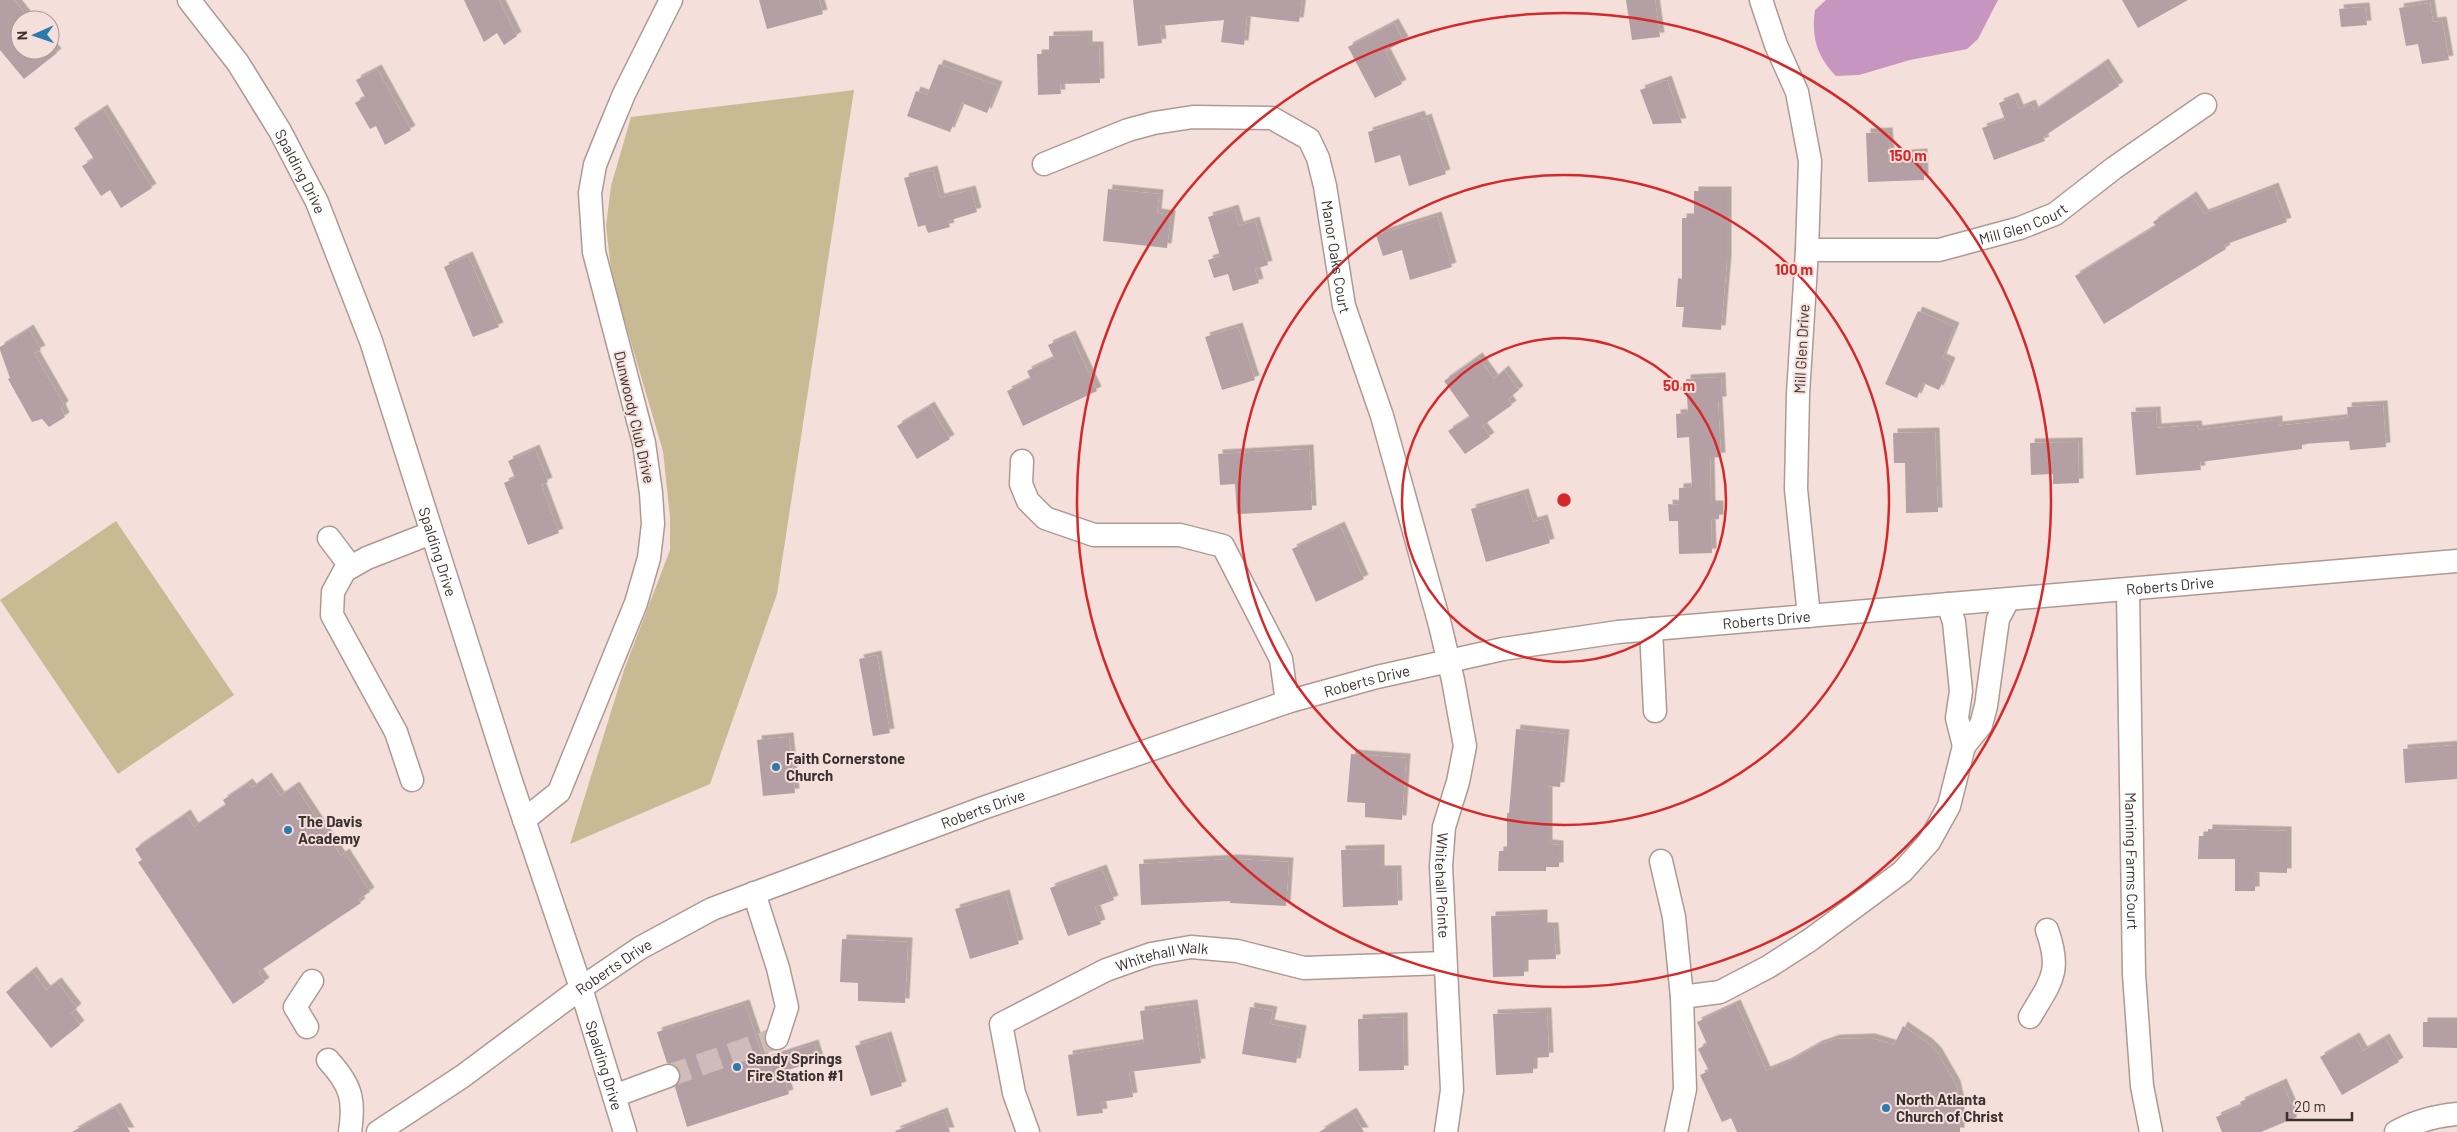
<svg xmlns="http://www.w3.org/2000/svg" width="2457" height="1132" font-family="Barlow,sans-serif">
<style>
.green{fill:#c8bb94}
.water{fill:#c796c0}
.building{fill:#b49fa4;filter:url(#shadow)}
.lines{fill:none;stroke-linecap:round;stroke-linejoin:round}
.minor-tunnel{stroke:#cfbcb8;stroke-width:22;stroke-dasharray:22 11;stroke-linecap:butt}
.minor-casing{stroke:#ae9994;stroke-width:25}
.minor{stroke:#fff;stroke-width:22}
.ring{fill:none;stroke:#d62828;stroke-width:2.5}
.poi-dot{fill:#2b7bad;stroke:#f5dfda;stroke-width:2}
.labels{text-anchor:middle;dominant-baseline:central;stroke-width:4;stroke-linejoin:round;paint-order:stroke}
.street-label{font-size:15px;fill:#39312f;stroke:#f5dfda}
.poi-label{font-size:15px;font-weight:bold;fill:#39312f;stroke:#f5dfda;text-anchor:start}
.centre{fill:#d62828;stroke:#f5dfda;stroke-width:2.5}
.ring-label{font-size:15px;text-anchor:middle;font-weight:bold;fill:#d62828;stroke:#f5dfda;stroke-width:4;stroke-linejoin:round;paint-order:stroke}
</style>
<defs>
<filter id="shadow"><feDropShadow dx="4.5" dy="-4.5" stdDeviation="0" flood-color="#0004"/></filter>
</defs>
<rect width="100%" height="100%" fill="#f5dfda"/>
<g class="green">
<path d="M854,90l-77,504 -67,190 -140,60 54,-174 46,-120v-33l-7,-66 -51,-173 -6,-52 5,-40 20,-69z"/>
<path d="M116,521l118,174 -116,79 -118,-174z"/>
</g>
<path class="water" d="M1826,0h172l-20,39 -11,10 -57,11 -51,15 -23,1c-19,-19 -25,-40 -21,-66z"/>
<g class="building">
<path d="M0,0h14l16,20h-10v30h30v-6l7,9 -33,26 -24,-29z"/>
<path d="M464,0h35l18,36 -13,9 -7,-12 -13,9z"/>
<path d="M759,0h60l4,14 -56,15z"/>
<path d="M1133,0h169l-3,22 -52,-6 -3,29 -23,-3 3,-22 -64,6 2,17 -24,3z"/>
<path d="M1626,0h29l5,37 -28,3z"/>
<path d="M2122,0h66l-50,28z"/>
<path d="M2430,3l3,19 9,-1 7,39 -27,4 -4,-20 -12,2 -7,-38z"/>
<path d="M2365,7l2,18 -26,2 -2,-18z"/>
<path d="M1394,23l10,18 -19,10 17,33 -27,14 -27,-51z"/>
<path d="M1088,35v11h11l1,37 -40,1 1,10 -23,1 -1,-41h12v-18z"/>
<path d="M2104,63l15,23 -76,51 2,4 -51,19 -12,-32 23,-8 -6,-17 15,-6 5,12 12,-5 3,7z"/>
<path d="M939,64l59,22 -11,27 -25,-10 -12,29 -43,-16 9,-25 11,4z"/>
<path d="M377,69l34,61 -26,15 -9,-19 -6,3 -15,-26 10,-6 -9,-17z"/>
<path d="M1667,80l15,43 -29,1 -13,-34z"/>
<path d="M103,109l49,79 -31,20 -11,-18 -9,6 -19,-30 12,-7 -20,-31z"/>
<path d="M1420,115l2,5 5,-2 19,56 -37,12 -9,-31 -25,8 -7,-31z"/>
<path d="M1888,132l2,23 33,-2 1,27 -56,2 -2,-49z"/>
<path d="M933,170l7,28 31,-8 6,22 -29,9 2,6 -22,6 -3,-8 -7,2 -14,-49z"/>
<path d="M2274,187l13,35 -63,23 2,4 -122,75 -29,-48 81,-50 -3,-4 39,-26 12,18z"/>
<path d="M1108,189l51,5 -2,19 14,2 -4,33 -64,-7z"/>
<path d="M1694,191h33v69l-6,70 -39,-3 2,-20h-8l2,-29 4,1v-61h12z"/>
<path d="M1234,209l5,17 16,-5 13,44 -13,4 4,14 -26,8 -5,-17 -14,4 -6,-18 12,-4 -12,-39z"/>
<path d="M1437,216l15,51 -42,13 -8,-30 -19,6 -7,-21z"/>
<path d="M468,256l31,71 -26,10 -29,-70z"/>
<path d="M1918,311l37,16 -13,31 9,4 -12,28 -16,-7 -6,15 -32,-14z"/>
<path d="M1238,327l17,53 -33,10 -17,-53z"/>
<path d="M29,329l12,21 -7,3 30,52 -3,3 4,9 -16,10 -7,-8 -10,3 -24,-43 2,-1 -10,-28v-3z"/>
<path d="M1071,335l26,56 -74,35 -16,-35 24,-12 -4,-8 27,-13 -6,-13z"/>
<path d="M1478,357l16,22 10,-9 15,20 -11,9 4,6 -30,21 8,11 -25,17 -17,-23 22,-14 -26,-36z"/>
<path d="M1721,377l1,24h-4l3,56 -11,1 1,47h8v14l-8,1 1,33 -33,1 -1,-33h-9l-1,-17 11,1v-17l13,-1 -3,-50 -12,1 -1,-24 12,-1 -2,-34z"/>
<path d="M2383,405l3,42 -36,3 -1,-9 -47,3v5l-102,13 1,8 -65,5 -5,-63 25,-1 1,17 40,-3 1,5 80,-10v6l70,-8 -1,-11z"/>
<path d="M930,406l20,33 -33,20 -20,-33z"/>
<path d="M1935,432l3,80 -32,1 -1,-50h-11l-1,-30z"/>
<path d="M2078,442l1,41 -26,1v-10l-22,1 -1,-32z"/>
<path d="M535,449l13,33 -7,3 18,48 -31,12 -24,-62 11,-5 -7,-17z"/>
<path d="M1309,449l3,61 -75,4 -2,-30 -15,1 -2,-31z"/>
<path d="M1524,493l9,29 10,-3 7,24 -64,19 -15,-53z"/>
<path d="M1340,526l24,53 -48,23 -24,-53z"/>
<path d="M877,655l13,78 -17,3 -14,-77z"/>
<path d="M1516,729l49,5 -5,53 -12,-1v58l11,1v22h-13v4h-48l1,-20h8v-38h2z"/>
<path d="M789,737l6,56 -32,3 -6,-56z"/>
<path d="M2457,745v34l-52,4 -2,-34z"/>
<path d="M1351,754l55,4 -4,62 -37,-3v-14l-18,-1z"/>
<path d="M267,777l13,19 15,-10 46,70 4,-3 25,39 -11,7 2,4 -103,69 7,10 -32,22 -95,-142 4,-2 -7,-11 51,-35 8,13 32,-22 -3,-5 25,-17 4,5z"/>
<path d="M2208,829l79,2v42l-32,-1v19h-20v-32h-37l1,-23h9z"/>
<path d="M1380,849v21h17l1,35 -55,2 -2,-57z"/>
<path d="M1232,859l57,3 -3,44 -56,-3v-2l-89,4 -2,-41z"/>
<path d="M1102,869l12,31 -19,7 6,17 -33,12 -18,-48z"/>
<path d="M1005,894l14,50 -49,15 -15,-50z"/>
<path d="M1543,914v13h11l2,32 -32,1v16l-31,1 -2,-61z"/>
<path d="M842,939l66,3 -3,61 -47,-2v-18l-18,-1z"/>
<path d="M32,971l14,19 11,-8 20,26 -6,5 9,12 -29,23 -45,-56z"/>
<path d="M745,1004l19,56 50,-16 5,16 -37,12 7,22 -102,33 -12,-40 6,-8 -1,-7 -4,-6 -9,-3 -10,-31z"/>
<path d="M1193,1004l8,59 -72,9 4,25 -32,5 2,11 -26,3 -9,-61 76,-12 -4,-32z"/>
<path d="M1736,1004l30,67 20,-8 32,-18 18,-6 35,-1 23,7 9,-19 25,17 9,9 19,33 4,18v29h-223l-6,-14 -9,4 -22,-47 9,-4 -11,-22 9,-5 -10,-22z"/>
<path d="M1250,1007l23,4 -3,13 32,6 -6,33 -54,-9z"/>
<path d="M1547,1012l2,45 -16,1v15l-37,2 -3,-61z"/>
<path d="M1403,1017l1,53 -45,1 -1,-52z"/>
<path d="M2423,1022h34v26l-34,-1z"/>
<path d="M887,1036l15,50 -31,10 -16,-50z"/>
<path d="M2355,1037l8,14 22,-13 14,24 -57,33 -22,-38z"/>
<path d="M2282,1083l15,34 -36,15h-39l-6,-15 26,-11 -2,-4z"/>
<path d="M116,1107l14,25h-58z"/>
<path d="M943,1112l7,20h-54l-1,-1z"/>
<path d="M1352,1112l12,20h-45z"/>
</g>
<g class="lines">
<path class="minor-tunnel" d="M668,1076l109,-38"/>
<defs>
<g id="minor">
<path id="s1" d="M189,0l49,63 42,68 37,71 54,139 140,440 70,207 44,144"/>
<path d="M1761,0l15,45 21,47 13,69 -3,89 -9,144 -2,95 13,127"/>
<path id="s2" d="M1044,164l84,-34 26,-7 39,-6 79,1 37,21 9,19 7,28 19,120 38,110 58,209 13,55 12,66 -7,36 -14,45 -3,39 11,224 -6,42"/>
<path id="s3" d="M1807,250h132l81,-22 35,-14 59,-46 91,-63"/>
<path d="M1022,461l-1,23 7,17 17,17 49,17h86l43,11 58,113 6,43"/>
<path d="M329,538l22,29"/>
<path id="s4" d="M2128,590l6,384 8,112 9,46"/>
<path d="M1948,604l6,18 7,69 -4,27 7,28"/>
<path d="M1651,629l4,82"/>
<path d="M412,780l-16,-48 -64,-117 1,-23 12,-22 6,-3 16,-9 64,-25"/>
<path d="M524,820l35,-28 77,-189 13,-45 4,-34 -2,-31 -7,-50 -50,-191 -4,-59 5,-28 12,-30 17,-41 47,-94"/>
<path d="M1661,861l13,56 8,80 3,92 -9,43"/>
<path d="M754,893l24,75 9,39 -10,31"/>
<path d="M1682,997l38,-5 48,-25 42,-27 92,-68 27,-30 20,-36 15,-60 17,-21 5,-19 12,-87 10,-19"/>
<path d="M2030,1017c21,-36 32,-45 17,-87"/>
<path d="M307,1027l-12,-20 17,-26"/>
<path d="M328,1060c23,25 27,39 22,72"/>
<path d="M614,1096l54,-20"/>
<path id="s5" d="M378,1132l85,-56 118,-88 59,-40 72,-39 271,-101 304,-106 90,-25 126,-28 115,-17 839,-71"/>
<path id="s6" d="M1028,1132l-14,-39 -13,-69 105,-54 45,-16 40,-7 46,4 67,17 141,-5"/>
<path d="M2396,1132c20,-11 38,-16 61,-18"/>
</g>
</defs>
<use href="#minor" class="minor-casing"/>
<use href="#minor" class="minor"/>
</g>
<g class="ring">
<circle cx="1564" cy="500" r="162"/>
<circle cx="1564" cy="500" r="325"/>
<circle cx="1564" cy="500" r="487"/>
</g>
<g class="poi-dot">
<circle cx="776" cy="767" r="5"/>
<circle cx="288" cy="830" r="5"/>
<circle cx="737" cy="1067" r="5"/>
<circle cx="1886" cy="1108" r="5"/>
</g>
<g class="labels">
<g class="street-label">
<text stroke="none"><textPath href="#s1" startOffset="205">Spalding Drive</textPath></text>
<text stroke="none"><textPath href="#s3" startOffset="220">Mill Glen Court</textPath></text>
<text stroke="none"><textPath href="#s2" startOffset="400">Manor Oaks Court</textPath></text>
<text transform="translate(1801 349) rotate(-87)">Mill Glen Drive</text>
<text transform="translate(635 417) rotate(77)">Dunwoody Club Drive</text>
<text stroke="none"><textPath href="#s1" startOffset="610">Spalding Drive</textPath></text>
<text stroke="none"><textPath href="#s5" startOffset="1906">Roberts Drive</textPath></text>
<text stroke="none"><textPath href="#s5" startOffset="1501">Roberts Drive</textPath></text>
<text stroke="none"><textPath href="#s5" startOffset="1096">Roberts Drive</textPath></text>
<text stroke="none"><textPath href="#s5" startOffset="691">Roberts Drive</textPath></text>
<text stroke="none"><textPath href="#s4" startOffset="271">Manning Farms Court</textPath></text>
<text stroke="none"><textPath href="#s2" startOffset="1049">Whitehall Pointe</textPath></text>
<text stroke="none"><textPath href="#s6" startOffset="288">Whitehall Walk</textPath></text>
<text stroke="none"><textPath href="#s5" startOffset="288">Roberts Drive</textPath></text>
<text stroke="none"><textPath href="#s1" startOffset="1150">Spalding Drive</textPath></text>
</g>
<g class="poi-label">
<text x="786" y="758">Faith Cornerstone<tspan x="786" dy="17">Church</tspan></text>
<text x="298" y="821">The Davis<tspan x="298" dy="17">Academy</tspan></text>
<text x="747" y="1058">Sandy Springs<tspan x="747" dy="17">Fire Station #1</tspan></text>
<text x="1896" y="1099">North Atlanta<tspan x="1896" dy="17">Church of Christ</tspan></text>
</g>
</g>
<circle cx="1564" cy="500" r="8" class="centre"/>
<g class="ring-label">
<text x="1908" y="161">150 m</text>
<text x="1794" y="275">100 m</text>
<text x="1679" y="391">50 m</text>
</g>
<g transform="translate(35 35) rotate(268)"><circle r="24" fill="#f5dfda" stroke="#aa9996"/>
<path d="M0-4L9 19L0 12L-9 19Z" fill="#2b7bad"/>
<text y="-8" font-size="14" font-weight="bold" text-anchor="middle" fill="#39312f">N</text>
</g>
<path d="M2287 1112v8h65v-8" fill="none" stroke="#39312f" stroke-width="2.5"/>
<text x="2294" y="1112" font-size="15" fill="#39312f" stroke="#f5dfda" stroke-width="4" paint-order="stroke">20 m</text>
</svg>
